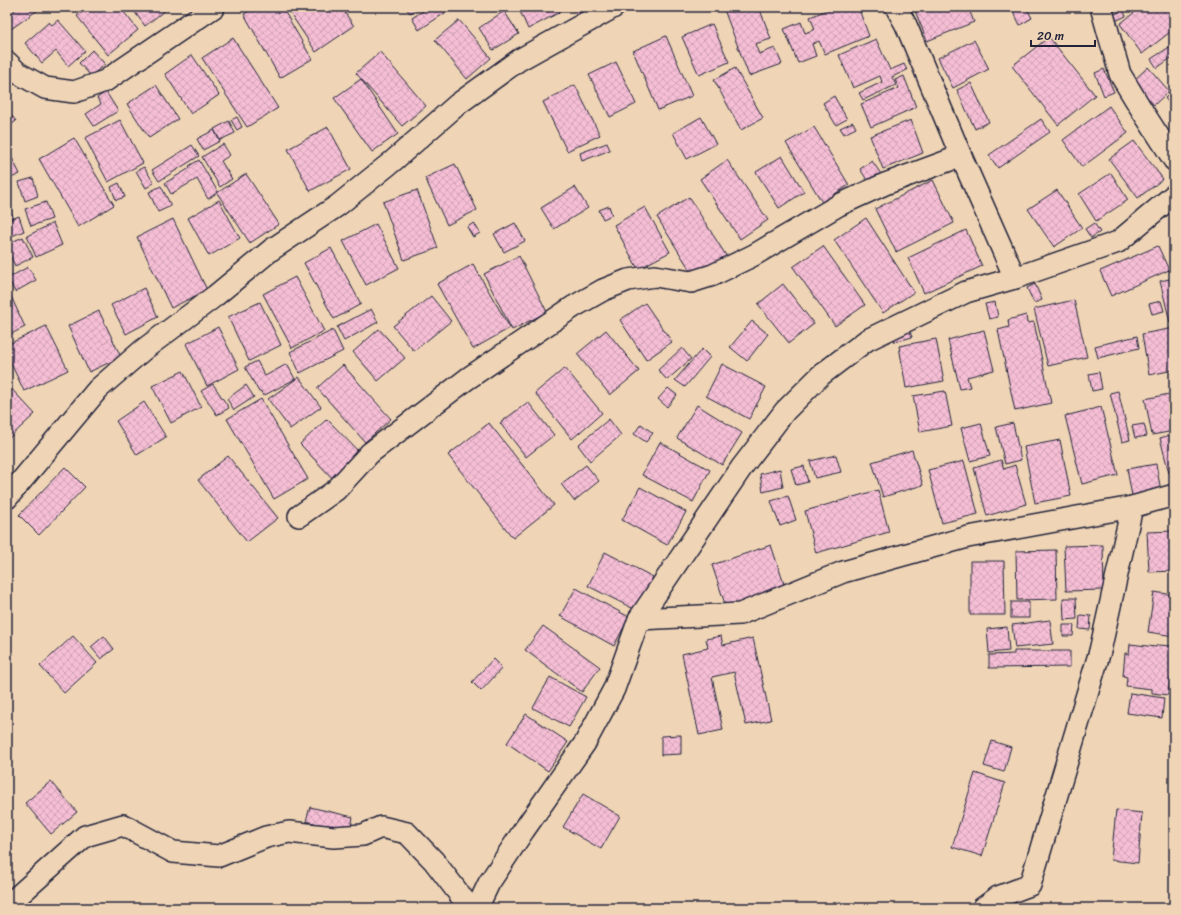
<svg xmlns="http://www.w3.org/2000/svg" width="1181" height="915" font-family="Sriracha,sans-serif">
<style>
.building{fill:url(#building-cross-hatch);stroke:#22223b}
.lines{fill:none;stroke-linecap:round;stroke-linejoin:round}
.street-casing{stroke:#22223b;stroke-width:24}
.street{stroke:#efd5b6;stroke-width:21}
</style>
<defs>
<pattern id="building-cross-hatch" width="8" height="8" patternUnits="userSpaceOnUse"><rect width="8" height="8" fill="#f5bed4"/><path d="M0 0l8 8M0 8l8-8" fill="none" stroke="#d2a3b7"/></pattern>
</defs>
<rect width="100%" height="100%" fill="#efd5b6"/>
<filter id="ink" filterUnits="userSpaceOnUse"><feTurbulence type="fractalNoise" baseFrequency=".025" numOctaves="2"/><feDisplacementMap in="SourceGraphic" scale="8" xChannelSelector="R" yChannelSelector="G"/><feConvolveMatrix kernelMatrix="1 2 1 2 8 2 1 2 1" color-interpolation-filters="sRGB"/></filter>
<g filter="url(#ink)">
<g class="building">
<path d="M19,7h23l-31,22 -4,-5v-8z"/>
<path d="M88,7h32l18,23 -30,25 -31,-39z"/>
<path d="M131,7h38l-24,19z"/>
<path d="M257,7h25l30,52 -32,19 -36,-64z"/>
<path d="M286,7h43l2,3 5,-3h5l13,19 -38,26z"/>
<path d="M405,7h14l-9,6z"/>
<path d="M429,7h16l3,4 -29,19 -7,-12z"/>
<path d="M518,7h39l3,5 -32,17z"/>
<path d="M572,7h22l-17,10z"/>
<path d="M723,7h36l12,32 -16,5 4,10 16,-6 7,16 -33,12z"/>
<path d="M834,7h24l11,29 -44,18 -6,-13 -7,3 4,12 -18,7 -14,-34 17,-7 4,11 10,-4 -5,-12z"/>
<path d="M915,7h53l6,15 -47,19 -13,-33z"/>
<path d="M1011,7h15l6,11 -12,7z"/>
<path d="M1141,7h29l4,5v17l-32,25 -22,-30z"/>
<path d="M1123,10l3,6 -15,7 -2,-6z"/>
<path d="M504,11l15,23 -26,16 -14,-22z"/>
<path d="M58,20l27,31 -17,15 -12,-15 -14,12 -17,-20 24,-21 3,3z"/>
<path d="M459,20l32,38 -24,21 -32,-39z"/>
<path d="M712,24l17,38 -30,13 -17,-38z"/>
<path d="M666,36l26,60 -34,14 -25,-59z"/>
<path d="M1049,37l46,58 -37,30 -46,-59z"/>
<path d="M233,38l45,70 -31,19 -45,-69z"/>
<path d="M876,39l14,31 14,-6 3,6 -15,7 4,8 -33,15 -4,-7 23,-11 -2,-6 -27,12 -14,-33z"/>
<path d="M974,40l15,29 -36,19 -15,-30z"/>
<path d="M1174,44v19l-3,-5 -14,10 -6,-9z"/>
<path d="M92,50l13,14 -14,12 -12,-13z"/>
<path d="M380,52l46,54 -24,20 -46,-53z"/>
<path d="M192,55l27,40 -28,19 -26,-40z"/>
<path d="M616,62l20,42 -26,13 -21,-42z"/>
<path d="M1148,67l21,24 -15,14 -21,-24z"/>
<path d="M735,68l28,50 -22,12 -27,-50z"/>
<path d="M1104,69l10,23 -10,4 -9,-23z"/>
<path d="M904,76l12,31 -45,20 -10,-23 38,-16 -4,-8z"/>
<path d="M361,79l37,55 -26,18 -38,-54z"/>
<path d="M971,83l18,39 -14,7 -18,-39z"/>
<path d="M156,85l22,34 -29,19 -22,-34z"/>
<path d="M575,85l25,50 -33,16 -24,-49z"/>
<path d="M1174,91v19l-9,-12z"/>
<path d="M106,92l12,19 -24,15 -8,-12 15,-10 -4,-6z"/>
<path d="M834,96l13,23 -11,6 -13,-22z"/>
<path d="M1109,106l19,27 -46,34 -19,-27z"/>
<path d="M7,110l9,11 -9,7z"/>
<path d="M237,117l5,10 -5,3 -6,-10z"/>
<path d="M701,117l15,27 -29,15 -14,-26z"/>
<path d="M1041,119l9,13 -52,36 -9,-13z"/>
<path d="M120,120l23,43 -35,19 -23,-44z"/>
<path d="M911,120l12,33 -40,16 -13,-33z"/>
<path d="M229,121l6,12 -15,7 -6,-11z"/>
<path d="M853,122l3,6 -12,6 -4,-6z"/>
<path d="M328,127l23,42 -41,22 -22,-42z"/>
<path d="M814,127l35,58 -27,17 -36,-59z"/>
<path d="M214,130l6,11 -17,9 -6,-11z"/>
<path d="M74,138l40,67 -36,22 -39,-68z"/>
<path d="M1134,141l29,38 -25,19 -29,-39z"/>
<path d="M607,143l3,7 -28,11 -2,-8z"/>
<path d="M223,144l7,11 -9,6 11,18 -12,8 -18,-30z"/>
<path d="M192,145l7,11 -40,25 -7,-11z"/>
<path d="M7,152h2l11,22 -13,6z"/>
<path d="M782,156l22,36 -25,16 -23,-36z"/>
<path d="M199,160l19,32 -10,7 -11,-20 -26,15 -6,-11 25,-15 -1,-2z"/>
<path d="M727,160l41,60 -28,19 -40,-60z"/>
<path d="M872,161l9,13 -12,9 -9,-14z"/>
<path d="M455,164l22,46 -30,15 -22,-47z"/>
<path d="M144,167l10,16 -8,5 -10,-17z"/>
<path d="M1111,173l17,27 -32,21 -17,-27z"/>
<path d="M246,174l33,50 -29,19 -33,-50z"/>
<path d="M33,178l5,18 -13,5 -6,-19z"/>
<path d="M933,180l21,43 -58,29 -21,-43z"/>
<path d="M119,183l6,14 -9,3 -5,-13z"/>
<path d="M161,186l10,20 -13,6 -9,-20z"/>
<path d="M575,187l13,21 -34,21 -13,-21z"/>
<path d="M417,190l21,58 -34,12 -21,-58z"/>
<path d="M1057,190l25,38 -28,19 -26,-38z"/>
<path d="M689,197l38,60 -32,21 -38,-61z"/>
<path d="M7,198l6,19 -6,2z"/>
<path d="M219,200l21,38 -31,18 -21,-38z"/>
<path d="M46,202l6,17 -21,7 -6,-17z"/>
<path d="M609,206l3,9 -9,4 -4,-9z"/>
<path d="M645,207l25,45 -32,17 -24,-44z"/>
<path d="M19,216l5,15 -17,7v-17z"/>
<path d="M866,218l48,74 -31,21 -49,-73z"/>
<path d="M173,219l34,71 -36,18 -34,-71z"/>
<path d="M53,223l9,22 -26,12 -9,-21z"/>
<path d="M474,223l6,10 -7,4 -6,-10z"/>
<path d="M515,223l10,18 -21,11 -10,-18z"/>
<path d="M1094,223l6,9 -9,6 -6,-9z"/>
<path d="M376,224l23,44 -33,17 -23,-44z"/>
<path d="M966,230l16,36 -58,27 -16,-35z"/>
<path d="M23,237l10,20 -18,9 -8,-17v-5z"/>
<path d="M823,246l42,59 -30,21 -42,-59z"/>
<path d="M1158,246l11,24 -58,26 -11,-25z"/>
<path d="M331,248l30,56 -27,15 -30,-56z"/>
<path d="M519,256l28,56 -35,18 -28,-56z"/>
<path d="M473,264l37,64 -37,21 -36,-65z"/>
<path d="M28,267l8,13 -21,12 -7,-14z"/>
<path d="M295,277l29,54 -32,17 -29,-54z"/>
<path d="M1174,278v43l-4,1 -10,-41z"/>
<path d="M783,284l31,40 -25,19 -31,-39z"/>
<path d="M1035,284l7,16 -8,3 -7,-15z"/>
<path d="M144,288l14,29 -32,17 -15,-29z"/>
<path d="M9,292l16,35 -18,9v-43z"/>
<path d="M431,296l20,25 -37,30 -21,-25z"/>
<path d="M1074,300l13,57 -39,9 -14,-57z"/>
<path d="M1161,301l3,10 -12,3 -3,-10z"/>
<path d="M260,302l21,43 -32,16 -21,-44z"/>
<path d="M995,302l3,15 -9,2 -4,-15z"/>
<path d="M645,303l27,39 -26,18 -26,-40z"/>
<path d="M371,309l7,13 -34,19 -7,-14z"/>
<path d="M99,311l22,46 -32,15 -21,-46z"/>
<path d="M1026,315l1,8 7,-1 17,81 -36,8 -17,-81 11,-3 -1,-7z"/>
<path d="M752,321l16,13 -21,27 -17,-14z"/>
<path d="M46,326l22,44 -44,21 -17,-36v-10z"/>
<path d="M218,327l21,42 -32,17 -21,-42z"/>
<path d="M1174,328v42l-25,5 -7,-41z"/>
<path d="M379,329l26,29 -27,23 -25,-29z"/>
<path d="M909,329l3,8 -17,5 -3,-9z"/>
<path d="M333,330l10,21 -43,22 -10,-21z"/>
<path d="M606,330l33,41 -29,24 -33,-41z"/>
<path d="M984,330l10,40 -27,7 3,10 -10,2 -12,-49z"/>
<path d="M1137,336l2,12 -41,10 -3,-12z"/>
<path d="M936,339l8,42 -38,7 -7,-42z"/>
<path d="M682,348l9,11 -24,21 -9,-10z"/>
<path d="M702,349l8,8 -25,30 -10,-7z"/>
<path d="M257,361l8,15 22,-12 8,15 -32,17 -2,-5 -2,1 -14,-25z"/>
<path d="M722,364l44,23 -17,32 -43,-23z"/>
<path d="M343,365l48,54 -26,23 -48,-54z"/>
<path d="M565,368l37,45 -30,26 -37,-46z"/>
<path d="M183,371l18,36 -30,16 -19,-37z"/>
<path d="M1099,372l3,17 -10,2 -3,-17z"/>
<path d="M299,377l22,30 -31,22 -22,-30z"/>
<path d="M7,384l28,30 -27,25 -1,-1z"/>
<path d="M213,384l16,24 -12,7 -16,-24z"/>
<path d="M246,385l8,12 -20,13 -7,-11z"/>
<path d="M668,388l9,7 -10,12 -9,-8z"/>
<path d="M945,391l7,35 -32,6 -7,-36z"/>
<path d="M1118,391l12,49 -8,2 -12,-49z"/>
<path d="M1174,393v38l-22,4 -7,-36z"/>
<path d="M261,399l47,80 -34,20 -47,-80z"/>
<path d="M144,402l22,35 -29,18 -21,-34z"/>
<path d="M528,402l26,33 -28,22 -26,-34z"/>
<path d="M697,405l45,28 -20,32 -45,-27z"/>
<path d="M1101,407l17,68 -36,9 -17,-68z"/>
<path d="M327,419l32,33 -27,26 -32,-34z"/>
<path d="M609,419l12,16 -31,26 -12,-16z"/>
<path d="M489,423l65,82 -41,33 -65,-83z"/>
<path d="M981,423l9,33 -20,5 -9,-33z"/>
<path d="M1013,423l8,37 -16,4 -9,-37z"/>
<path d="M641,424l12,9 -7,9 -12,-8z"/>
<path d="M1144,424l3,12 -12,2 -3,-12z"/>
<path d="M1174,434v37l-5,2 -9,-35z"/>
<path d="M1060,440l11,56 -36,7 -11,-56z"/>
<path d="M660,442l50,28 -17,32 -51,-27z"/>
<path d="M912,450l11,35 -40,12 -11,-35z"/>
<path d="M836,455l5,17 -26,6 -5,-17z"/>
<path d="M228,456l50,62 -31,24 -49,-62z"/>
<path d="M1001,460l3,9 11,-4 11,39 -39,12 -13,-48z"/>
<path d="M964,461l14,53 -36,9 -14,-53z"/>
<path d="M1156,464l5,27 -29,5 -5,-27z"/>
<path d="M586,465l13,16 -25,20 -13,-17z"/>
<path d="M804,466l4,16 -12,3 -5,-16z"/>
<path d="M65,467l20,20 -46,48 -20,-20z"/>
<path d="M780,469l3,18 -20,5 -3,-18z"/>
<path d="M640,487l46,25 -19,33 -45,-25z"/>
<path d="M878,490l11,42 -73,21 -11,-42z"/>
<path d="M788,496l8,24 -16,6 -9,-25z"/>
<path d="M1174,531v40l-25,1 -2,-40z"/>
<path d="M771,545l14,42 -59,20 -14,-42z"/>
<path d="M1103,545l1,45 -38,1 -2,-45z"/>
<path d="M1056,550l1,49 -40,1 -1,-49z"/>
<path d="M605,552l48,25 -17,33 -48,-24z"/>
<path d="M970,561h34l1,54h-35z"/>
<path d="M576,588l53,29 -15,29 -54,-30z"/>
<path d="M1154,592l20,3v41l-26,-4z"/>
<path d="M1063,598h13l1,21 -13,1z"/>
<rect x="1011" y="602" width="18" height="16"/>
<path d="M1080,615l11,1 -1,14 -11,-1z"/>
<path d="M1050,620l3,24 -38,4 -3,-23z"/>
<path d="M1063,625h11l-1,11h-10z"/>
<path d="M543,626l57,41 -18,25 -57,-42z"/>
<path d="M1007,627l2,24 -20,2 -2,-24z"/>
<path d="M73,636l24,27 -33,30 -24,-27z"/>
<path d="M104,636l10,13 -13,10 -10,-12z"/>
<path d="M721,636l2,9 30,-7 18,82 -25,5 -12,-53 -22,5 11,53 -24,5 -17,-81 26,-6 -2,-9z"/>
<path d="M1130,644l26,3 1,-2 16,1 -2,17h3v16h-4l-2,16 -16,-2v-4l-26,-3 1,-9 -4,-1 2,-23 4,1z"/>
<path d="M1014,651h56v16l-81,1v-13l25,-1z"/>
<path d="M493,659l9,9 -21,23 -9,-9z"/>
<path d="M550,677l36,20 -17,30 -36,-19z"/>
<path d="M1130,693l34,5 -2,20 -35,-5z"/>
<path d="M526,714l42,28 -20,29 -41,-28z"/>
<path d="M681,735v19l-20,1v-19z"/>
<path d="M992,741l19,6 -7,25 -20,-6z"/>
<path d="M975,773l30,10 -23,73 -30,-9z"/>
<path d="M51,781l26,31 -26,22 -26,-31z"/>
<path d="M583,794l37,22 -19,33 -38,-22z"/>
<path d="M310,807l43,10 -3,15 -44,-11z"/>
<path d="M1116,810l26,3 -4,50 -27,-3z"/>
</g>
<g class="lines">
<defs>
<g id="street">
<path d="M896,7l10,18 55,131 54,122"/>
<path d="M1101,7l19,67 23,38 31,48"/>
<path d="M7,62l11,11 27,15 29,4 31,-11 109,-74"/>
<path d="M7,498l91,-109 45,-39 72,-54 56,-46 66,-44 56,-45 65,-57 61,-44 95,-53"/>
<path d="M299,516l37,-26 34,-37 97,-74 106,-72 30,-17 25,-10 27,-4 36,6 22,-7 41,-20 85,-50 46,-21 76,-28"/>
<path d="M639,619l101,-5 103,-42 125,-35 164,-30 42,-12"/>
<path d="M7,907l11,-11 67,-60 38,-11 50,27 46,4 47,-19 23,-5 45,5 29,-2 18,-8 26,6 27,28 36,47"/>
<path d="M477,908l12,-25 35,-53 61,-87 29,-54 25,-70 103,-152 43,-56 36,-36 46,-35 99,-48 49,-14 103,-36 56,-47"/>
<path d="M983,908l15,-11 32,-12 70,-234 32,-144"/>
</g>
</defs>
<use href="#street" class="street-casing"/>
<use href="#street" class="street"/>
</g>
</g>
<rect width="1181" height="915" fill="none" stroke="#efd5b6" stroke-width="24"/>
<rect x="12" y="12" width="1157" height="891" fill="none" stroke="#22223b" stroke-width="1.5" filter="url(#ink)"/>
<path d="M1031 40v6h64v-6" fill="none" stroke="#22223b" stroke-width="2"/>
<text x="1037" y="40" font-size="12" fill="#22223b" stroke="#efd5b6" stroke-width="3" paint-order="stroke">20 m</text>
</svg>
